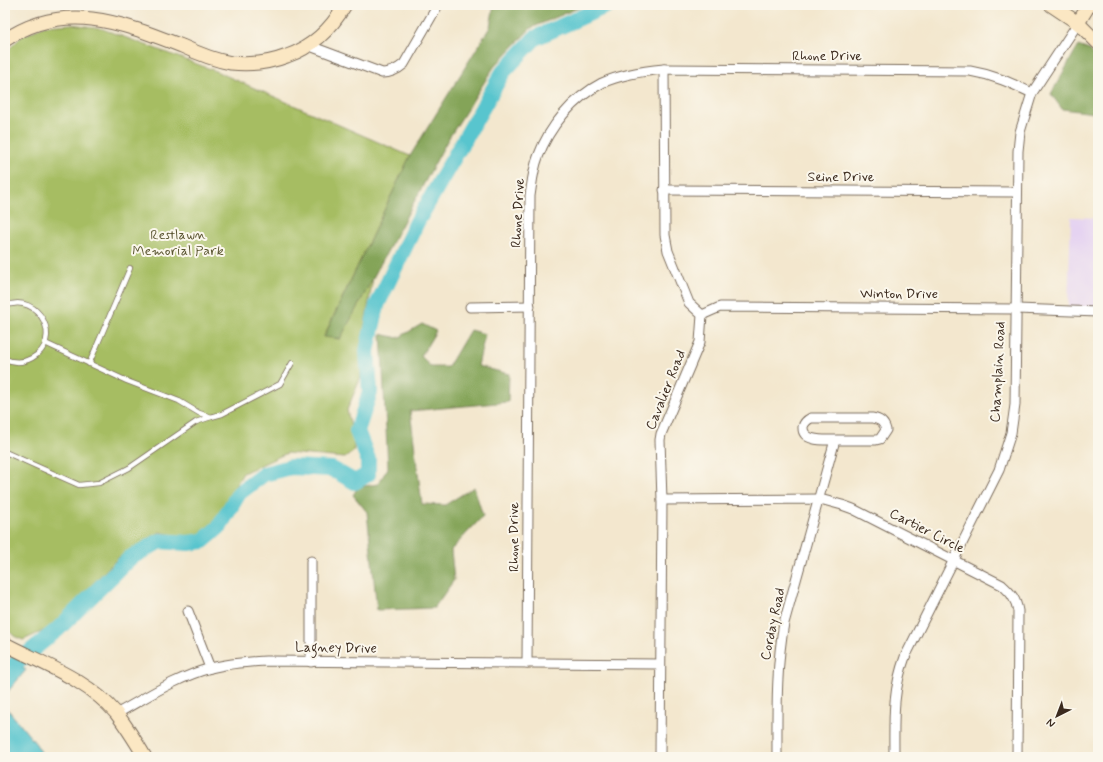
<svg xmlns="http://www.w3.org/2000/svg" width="1103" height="762" font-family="Mynerve,sans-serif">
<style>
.built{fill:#e5d3f1}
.green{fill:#a6bd62;stroke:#707440}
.forest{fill:#84a458;stroke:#60673b}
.water{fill:#58c5ce;stroke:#4a7876}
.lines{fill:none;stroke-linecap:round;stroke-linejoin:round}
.river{stroke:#58c5ce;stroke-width:16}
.lane-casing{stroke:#7b6c5c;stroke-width:6}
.street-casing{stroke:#7b6c5c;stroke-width:11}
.secondary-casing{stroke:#7b6c5c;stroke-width:15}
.lane{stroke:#fff;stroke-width:4.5}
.street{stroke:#fff;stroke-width:9}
.secondary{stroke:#fbe7c3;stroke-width:13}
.labels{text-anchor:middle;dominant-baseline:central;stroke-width:4;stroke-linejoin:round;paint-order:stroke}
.street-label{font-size:14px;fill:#3b2a1e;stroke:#fbf7ec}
.park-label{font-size:14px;fill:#5b5632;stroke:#fbf7ec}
</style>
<rect width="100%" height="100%" fill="#fbf7ec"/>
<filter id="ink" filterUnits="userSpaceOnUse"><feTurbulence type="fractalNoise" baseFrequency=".025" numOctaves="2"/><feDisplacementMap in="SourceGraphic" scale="8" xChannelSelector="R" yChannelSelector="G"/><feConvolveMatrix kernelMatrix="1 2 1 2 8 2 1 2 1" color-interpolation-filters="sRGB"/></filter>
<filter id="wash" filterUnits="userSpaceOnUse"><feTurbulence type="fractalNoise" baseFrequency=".012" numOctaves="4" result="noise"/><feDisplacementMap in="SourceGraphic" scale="16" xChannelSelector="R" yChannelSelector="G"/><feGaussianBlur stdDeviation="0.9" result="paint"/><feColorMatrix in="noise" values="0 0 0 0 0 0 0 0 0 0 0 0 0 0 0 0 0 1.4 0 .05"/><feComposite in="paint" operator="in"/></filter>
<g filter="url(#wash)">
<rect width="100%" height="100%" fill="#f3e7ce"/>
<path class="built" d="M1071,217l27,1v90l-30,-1z"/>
<path class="green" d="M72,24l28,4 113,42 197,86 -86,180 16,3 33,-61 -12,70v29l-14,33 7,30v11l-9,7 -58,-5 -44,20 -33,56 -9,8 -10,2 -31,-7 -42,26 -68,70 -27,12 -9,-4 -9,-9v-574l16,-16 23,-11z"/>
<g class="forest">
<path d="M494,5h91l-54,23 -37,39 -47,74 -107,198 -16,-2 86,-181 80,-129z"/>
<path d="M1078,46l12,4 8,11v46l-4,6 -32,-4 -11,-15z"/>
<path d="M422,324l14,7 -15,25 10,11h17l22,-37 15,4 -7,32 31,8 -1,28 -98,9 12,93 23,1 29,-18 9,29 -32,34 3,30 -20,28 -57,2 -10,-98 -14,-17 5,-8 20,-3 10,-16 -7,-134 17,4z"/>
</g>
<g class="water">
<path d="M6,658l20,12 -21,25v-36z"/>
<path d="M5,706l31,38 8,13h-39z"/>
</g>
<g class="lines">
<path class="river" d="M16,663l41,-33 73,-72 30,-17 28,2 15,-2 16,-14 20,-34 25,-19 27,-7 41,2 23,13 13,-8v-15l-11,-28 13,-39 -3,-41 10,-46 40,-83 86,-150 32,-34 73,-33"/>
</g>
</g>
<g filter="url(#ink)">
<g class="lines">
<defs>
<g id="lane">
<path d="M5,306c34,-15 59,35 27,52 -9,5 -18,5 -27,1"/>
<path d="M45,343l82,38 52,20 20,12 12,4 11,-3 58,-30 12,-21"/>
<path d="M89,364l41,-96"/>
<path d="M5,452l74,33 20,-2 30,-15 67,-46 15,-5"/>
</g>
<g id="street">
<path d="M310,46l72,27c9,0 15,-3 22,-9l34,-59"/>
<path d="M664,190l353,2"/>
<path d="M470,307l60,-1"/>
<path d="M702,315l18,-8 297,2 81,3"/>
<path d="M662,500l158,-1 22,6 11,4 149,76c9,8 14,14 16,26l-1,146"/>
<path d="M188,611l22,57"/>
<path d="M311,662v-101"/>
<path d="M527,663l3,-467c2,-13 3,-26 8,-39 11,-30 35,-59 64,-74 20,-9 41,-12 62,-14l306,2c24,4 41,12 62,22"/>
<path d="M116,714c31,-17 61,-37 95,-46 18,-5 36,-6 55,-7l394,3"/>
<path d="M660,757l2,-257 -2,-60 1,-6 39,-92 2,-27 -13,-12 -21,-52 -3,-16 -1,-166"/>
<path d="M777,757c0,-45 -1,-90 7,-134l51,-183h41l4,-1 6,-9c-2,-8 -6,-11 -14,-12h-61c-4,2 -7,4 -8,9 -1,15 22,13 32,13"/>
<path d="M894,757c0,-36 -2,-65 11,-100l94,-187 12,-37 4,-28 3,-254 2,-19 12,-39 46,-70"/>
</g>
<g id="secondary">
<path d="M1051,5l27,18 20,20"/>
<path d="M1078,23l11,-18"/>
<path d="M5,40c59,-40 115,-18 177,6 15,7 31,14 49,17 19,2 38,0 56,-7 26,-9 44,-27 58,-51"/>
<path d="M5,644c38,20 83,36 111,69 11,14 20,29 29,44"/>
</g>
</defs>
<use href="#lane" class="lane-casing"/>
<use href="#street" class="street-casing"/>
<use href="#secondary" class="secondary-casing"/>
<use href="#lane" class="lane"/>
<use href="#street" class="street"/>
<use href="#secondary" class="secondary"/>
</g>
</g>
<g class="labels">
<g class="street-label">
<text x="827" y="56">Rhone Drive</text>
<text x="841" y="177">Seine Drive</text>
<text transform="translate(518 213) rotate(-87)">Rhone Drive</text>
<text x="899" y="294">Winton Drive</text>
<text transform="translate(998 372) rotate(-87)">Champlain Road</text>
<text transform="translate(666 390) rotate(-68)">Cavalier Road</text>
<text transform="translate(927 531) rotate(27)">Cartier Circle</text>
<text transform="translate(514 537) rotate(-90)">Rhone Drive</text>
<text transform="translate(773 624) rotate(-78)">Corday Road</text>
<text transform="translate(336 648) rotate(1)">Lagney Drive</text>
</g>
<g class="park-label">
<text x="178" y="235">Restlawn<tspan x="178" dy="16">Memorial Park</tspan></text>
</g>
</g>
<rect width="1103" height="762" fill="none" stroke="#fbf7ec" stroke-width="20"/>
<g transform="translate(1057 716) rotate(222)" stroke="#fbf7ec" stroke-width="3" paint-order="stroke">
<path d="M0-3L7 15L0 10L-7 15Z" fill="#3b2a1e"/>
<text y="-6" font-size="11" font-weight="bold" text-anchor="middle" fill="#3b2a1e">N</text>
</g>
</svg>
